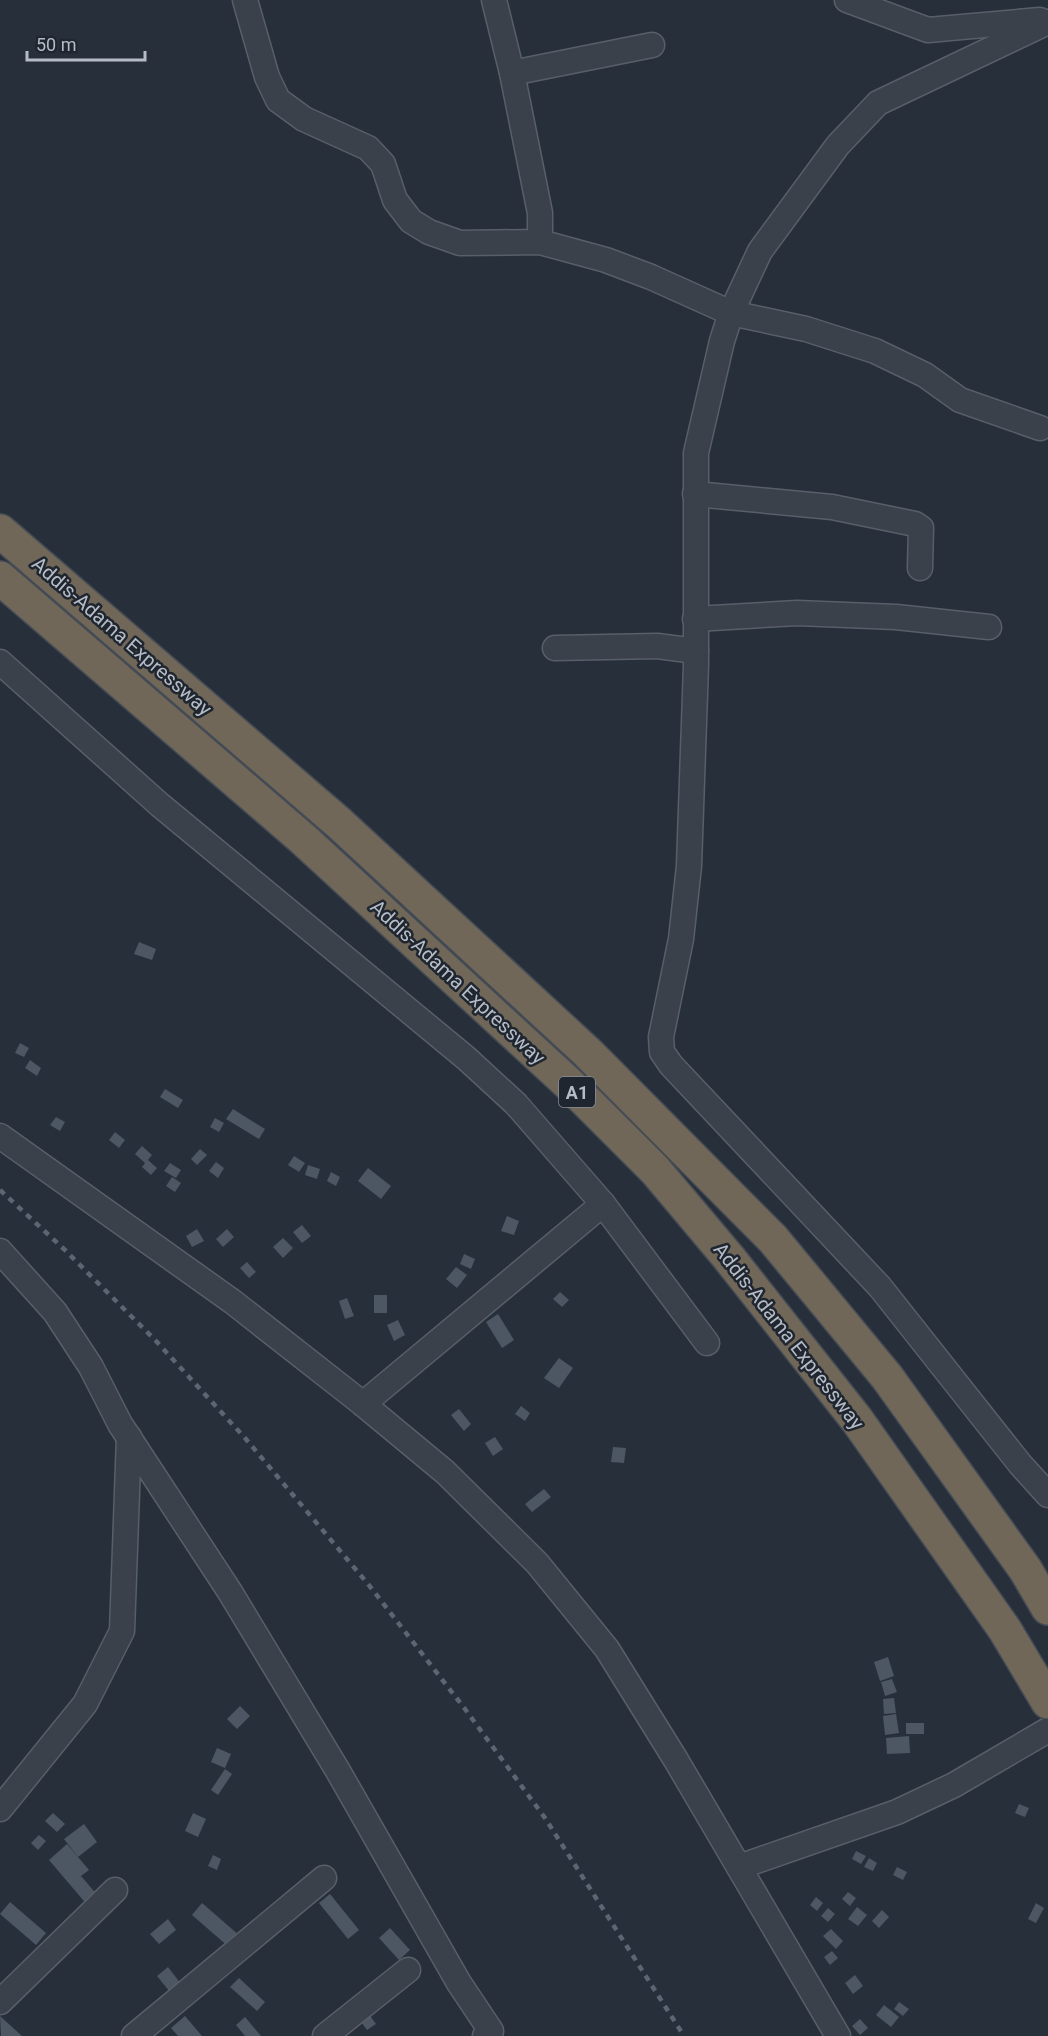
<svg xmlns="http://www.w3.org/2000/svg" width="1048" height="2036" font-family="Roboto,sans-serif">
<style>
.building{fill:#4d5663}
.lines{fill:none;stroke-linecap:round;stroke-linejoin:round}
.minor-casing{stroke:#585f69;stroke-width:27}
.highway-casing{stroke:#454c56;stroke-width:36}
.minor{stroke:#3a414b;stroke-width:24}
.highway{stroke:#706758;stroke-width:33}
.rail{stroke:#5d6572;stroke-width:4.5;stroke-dasharray:6 6;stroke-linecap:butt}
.labels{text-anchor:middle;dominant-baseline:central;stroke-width:5;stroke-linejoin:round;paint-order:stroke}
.shield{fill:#1f2630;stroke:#898f99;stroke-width:1.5}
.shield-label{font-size:18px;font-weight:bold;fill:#b6bcc6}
.street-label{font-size:20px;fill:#b6bcc6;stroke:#1f2630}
</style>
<rect width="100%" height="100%" fill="#272f3b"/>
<g class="building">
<path d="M139,942l17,7 -4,11 -18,-6z"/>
<path d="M20,1043l9,5 -5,9 -9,-4z"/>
<path d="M30,1060l11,8 -4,8 -12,-8z"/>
<path d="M165,1089l18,11 -5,8 -18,-11z"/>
<path d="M233,1109l32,20 -6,10 -33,-20z"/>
<path d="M56,1117l9,5 -5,9 -10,-6z"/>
<path d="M215,1118l9,5 -5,9 -9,-5z"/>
<path d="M115,1132l10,8 -6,8 -10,-8z"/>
<path d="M142,1146l10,9 -4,5 9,8 -6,7 -9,-8 3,-4 -10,-9z"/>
<path d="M200,1149l7,6 -10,10 -6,-6z"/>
<path d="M294,1156l11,7 -6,9 -11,-7z"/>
<path d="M216,1162l8,6 -6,10 -9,-7z"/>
<path d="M170,1163l11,7 -5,8 -12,-7z"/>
<path d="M308,1165l12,4 -3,10 -12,-4z"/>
<path d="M368,1168l23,18 -10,13 -23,-18z"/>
<path d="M331,1172l9,5 -4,9 -9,-5z"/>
<path d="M172,1177l9,6 -6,9 -9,-6z"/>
<path d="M507,1216l12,5 -5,14 -13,-4z"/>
<path d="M302,1225l9,11 -9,7 -9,-11z"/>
<path d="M197,1229l7,12 -12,6 -6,-11z"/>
<path d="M227,1229l7,8 -11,10 -7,-8z"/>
<path d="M283,1238l10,10 -10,10 -10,-11z"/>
<path d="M464,1254l11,5 -4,10 -11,-5z"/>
<path d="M247,1262l9,10 -7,6 -9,-10z"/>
<path d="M456,1267l11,8 -10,13 -11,-9z"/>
<path d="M560,1292l9,8 -7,7 -9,-8z"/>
<rect x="374" y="1295" width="13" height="18"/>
<path d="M347,1298l7,18 -9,3 -6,-18z"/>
<path d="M498,1314l16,26 -12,8 -16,-26z"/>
<path d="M398,1320l7,15 -11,6 -7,-16z"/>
<path d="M559,1358l14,10 -14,20 -15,-10z"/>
<path d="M521,1406l9,7 -5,8 -10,-7z"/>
<path d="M459,1409l12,15 -7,7 -13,-16z"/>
<path d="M495,1437l8,12 -10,7 -8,-13z"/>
<path d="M613,1447l13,1 -2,15 -13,-1z"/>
<path d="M544,1489l7,8 -19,15 -7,-8z"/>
<path d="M888,1657l6,19 -14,5 -6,-19z"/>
<path d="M892,1679l5,13 -12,4 -4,-14z"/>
<path d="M894,1698l2,15 -12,1 -1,-15z"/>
<path d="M240,1706l10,10 -13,13 -10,-10z"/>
<path d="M896,1714l3,19 -14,2 -2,-19z"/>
<rect x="906" y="1723" width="18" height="11"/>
<path d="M909,1736l1,17 -23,1 -1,-16z"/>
<path d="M217,1748l14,6 -6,14 -14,-6z"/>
<path d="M225,1769l7,5 -14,21 -7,-5z"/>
<path d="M1019,1804l10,4 -4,9 -10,-4z"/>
<path d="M53,1813l12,11 -8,8 -12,-11z"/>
<path d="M193,1813l13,6 -8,18 -13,-6z"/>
<path d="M84,1824l13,18 -19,15 -14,-18z"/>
<path d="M39,1835l7,6 -8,9 -7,-7z"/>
<path d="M67,1844l22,26 -8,6 18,21 -10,10 -40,-47z"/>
<path d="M856,1851l10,5 -5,8 -9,-5z"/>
<path d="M213,1855l8,4 -4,11 -9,-4z"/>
<path d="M869,1858l8,5 -4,8 -9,-4z"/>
<path d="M897,1867l10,5 -4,8 -10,-5z"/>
<path d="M848,1892l8,6 -6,8 -8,-7z"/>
<path d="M330,1894l29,36 -11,9 -29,-36z"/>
<path d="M816,1897l7,6 -6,8 -7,-6z"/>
<path d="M10,1902l36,31 -10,12 -36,-31z"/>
<path d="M202,1903l38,33 -10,12 -38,-33z"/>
<path d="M1036,1903l8,5 -8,15 -8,-4z"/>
<path d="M857,1907l10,8 -9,11 -10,-7z"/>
<path d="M828,1908l7,6 -7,8 -7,-6z"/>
<path d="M882,1910l7,7 -10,11 -7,-7z"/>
<path d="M168,1919l8,11 -17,14 -9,-10z"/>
<path d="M390,1928l20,22 -11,10 -20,-22z"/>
<path d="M831,1929l12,12 -7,8 -13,-13z"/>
<path d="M832,1951l6,7 -8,7 -6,-8z"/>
<path d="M168,1967l13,17 -11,8 -13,-16z"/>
<path d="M855,1975l8,11 -10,8 -8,-11z"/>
<path d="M239,1978l26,24 -8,9 -27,-24z"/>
<path d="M899,2002l10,7 -6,7 -9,-7z"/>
<path d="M884,2005l15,12 -8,10 -15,-12z"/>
<path d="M368,2013l8,11 -9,6 -8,-11z"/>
<path d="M0,2016l22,20h-21z"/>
<path d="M185,2016l17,20h-24l-7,-8z"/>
<path d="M245,2017l16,19h-16l-9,-11z"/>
<path d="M860,2019l8,9 -8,7 -8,-9z"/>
</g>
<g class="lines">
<defs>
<g id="minor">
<path d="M245,0l22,77 11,23 26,19 64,29 15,16 12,36 16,21 18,11 31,11 80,-1 66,18 45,17 80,36 75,16 69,22 50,24 35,25 80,28"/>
<path d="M494,0l18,73 28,140v29"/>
<path d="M847,0l81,30 112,-10"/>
<path d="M1048,22l-170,81 -40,42 -78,106 -29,62 -9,28 -26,112v212l-7,201 -8,73 -20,98 1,15 9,13 209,222 140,177 28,31"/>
<path d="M512,73l140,-28"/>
<path d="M695,494l137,13 83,17 6,4 -1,40"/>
<path d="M695,619l102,-6 99,4 93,10"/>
<path d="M555,648l102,-2 39,5"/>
<path d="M0,662l160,143 306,253 50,46 87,100 104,139"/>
<path d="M0,1136l233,166 130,102 82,68 92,91 70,86 69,111 162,276"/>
<path d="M0,1251l55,61 36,55 29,57 110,168 108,179 121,212 32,48 -6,5"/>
<path d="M363,1404l240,-200"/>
<path d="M0,1809l85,-105 37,-73 7,-194"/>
<path d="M739,1867l158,-55 57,-27 94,-55"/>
<path d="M0,2002l115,-112"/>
<path d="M134,2036l190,-158"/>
<path d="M325,2036l83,-66"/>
</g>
<g id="highway">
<path d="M0,531l339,292 249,230 185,186 114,138 138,192 23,39"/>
<path d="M0,578l303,261 266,245 86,86 74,88 128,162 148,210 43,72"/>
</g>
</defs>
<use href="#minor" class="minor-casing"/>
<use href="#highway" class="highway-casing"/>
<use href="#minor" class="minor"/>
<use href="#highway" class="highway"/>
<path class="rail" d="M0,1190l65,60 91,91 89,97 123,146 97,125 80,109 139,218"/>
</g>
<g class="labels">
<rect class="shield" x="559" y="1077" width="36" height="30" rx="4.5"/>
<g class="shield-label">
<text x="577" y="1092">A1</text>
</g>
<g class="street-label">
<text transform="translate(122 636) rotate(41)">Addis-Adama Expressway</text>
<text transform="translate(458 982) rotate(43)">Addis-Adama Expressway</text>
<text transform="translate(789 1336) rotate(52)">Addis-Adama Expressway</text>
</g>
</g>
<path d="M27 51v9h118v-9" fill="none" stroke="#b6bcc6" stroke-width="3"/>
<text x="36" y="51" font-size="18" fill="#b6bcc6" stroke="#1f2630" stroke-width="4.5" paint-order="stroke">50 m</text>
</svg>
